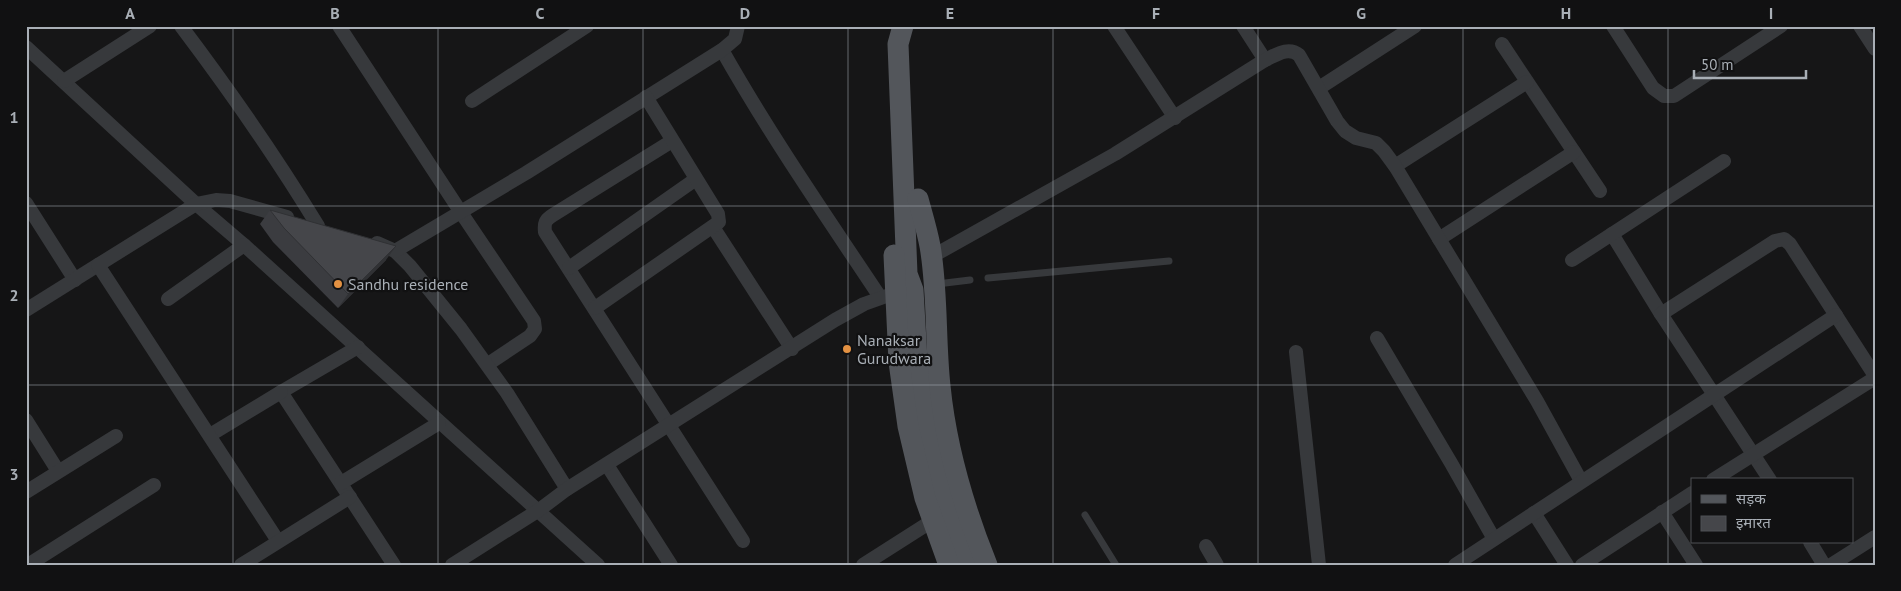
<svg xmlns="http://www.w3.org/2000/svg" width="1901" height="591" font-family="'PT Sans','Noto Sans Devanagari',sans-serif">
<style>
.lines{fill:none;stroke-linecap:round;stroke-linejoin:round}
.lane{stroke:#37393c;stroke-width:7}
.street{stroke:#37393c;stroke-width:14}
.primary{stroke:#53565b;stroke-width:21}
.wall{fill:#3b3c40}
.shaded-wall{fill:#303134}
.building{fill:#45464a;stroke:#303134}
.grid{fill:none;stroke:#a9afb6;stroke-width:1;stroke-opacity:0.55}
.poi-dot{fill:#e39142;stroke:#111112;stroke-width:2}
.labels{text-anchor:middle;dominant-baseline:central;stroke-width:4.5;stroke-linejoin:round;paint-order:stroke}
.poi-label{font-size:16px;fill:#a9afb6;stroke:#111112;text-anchor:start}
.neatline{fill:none;stroke:#a9afb6;stroke-width:2}
.grid-label{font-size:16px;text-anchor:middle;font-weight:bold;fill:#a9afb6}
</style>
<rect width="100%" height="100%" fill="#161617"/>
<g class="lines">
<g class="lane">
<path d="M988,278l181,-17"/>
<path d="M937,284l33,-4"/>
<path d="M1085,515l31,50"/>
</g>
<g class="street">
<path d="M181,26c49,65 95,131 137,200"/>
<path d="M339,26l121,185 74,110 1,8 -5,7 -42,28"/>
<path d="M1114,26l61,92"/>
<path d="M1243,26l22,34"/>
<path d="M1613,26l40,62 11,8h10l107,-70"/>
<path d="M1860,26l15,23"/>
<path d="M1502,44l98,147"/>
<path d="M26,47l170,157 48,41 354,320"/>
<path d="M722,50c48,85 104,166 158,247"/>
<path d="M64,81l86,-55"/>
<path d="M1319,88l96,-62"/>
<path d="M472,101l115,-75"/>
<path d="M672,141l-119,74c-8,5 -9,8 -8,17l198,309"/>
<path d="M1395,166l132,-84"/>
<path d="M26,203l49,77"/>
<path d="M713,227l79,122"/>
<path d="M1612,234l49,80 109,166"/>
<path d="M1439,239l135,-87"/>
<path d="M377,243l18,8 15,15 51,63 46,64 60,96"/>
<path d="M395,251l131,-78 196,-123 13,-11 3,-13"/>
<path d="M931,257l184,-103 150,-94c11,-5 23,-14 34,-5l38,66 8,10 11,7 20,5 8,8 11,15 142,235 44,80"/>
<path d="M1572,260l152,-99"/>
<path d="M569,268l127,-89"/>
<path d="M168,299l76,-54"/>
<path d="M595,308l124,-86 -1,-8 -72,-117"/>
<path d="M26,310l72,-45"/>
<path d="M1661,314l114,-73 9,-2 6,5 85,132"/>
<path d="M1377,338l74,125 43,76"/>
<path d="M358,347l-77,45 113,173"/>
<path d="M1296,352l23,213"/>
<path d="M26,420l32,51"/>
<path d="M210,435l71,-43"/>
<path d="M607,465l64,100"/>
<path d="M1713,480l162,-102"/>
<path d="M341,483l98,-60"/>
<path d="M26,492l90,-56"/>
<path d="M1662,512l34,53"/>
<path d="M1534,513l33,52"/>
<path d="M278,541l-180,-276 98,-61 20,-4 14,1 57,16"/>
<path d="M1810,542l14,23"/>
<path d="M1206,546l11,19"/>
<path d="M28,565l126,-80"/>
<path d="M241,565l109,-68"/>
<path d="M452,565l87,-55 28,-21 268,-169 29,-16 31,-11"/>
<path d="M863,565l69,-44"/>
<path d="M1455,565l381,-250"/>
<path d="M1582,565l110,-72"/>
<path d="M1831,565l44,-28"/>
</g>
<g class="primary">
<path d="M903,26l-5,18 9,230 6,16 4,69 8,55 15,66 28,85"/>
<path d="M918,199c4,15 9,31 12,47 8,46 5,94 10,140 6,61 24,122 47,179"/>
<path d="M894,255l5,107 9,64 17,72 24,67"/>
</g>
</g>
<path class="wall" d="M270,210l116,50 -48,48 -65,-66 -13,-18z"/>
<path class="shaded-wall" d="M396,246l-10,14 -48,48 10,-14z"/>
<path class="building" d="M270,210l126,36 -48,48 -64,-66z"/>
<path class="grid" d="M233,26v539M438,26v539M643,26v539M848,26v539M1053,26v539M1258,26v539M1463,26v539M1668,26v539M26,206h1849M26,385h1849"/>
<g class="poi-dot">
<circle cx="338" cy="284" r="5"/>
<circle cx="847" cy="349" r="5"/>
</g>
<g class="labels">
<g class="poi-label">
<text x="348" y="284">Sandhu residence</text>
<text x="857" y="340">Nanaksar<tspan x="857" dy="18">Gurudwara</tspan></text>
</g>
</g>
<rect width="1901" height="591" fill="none" stroke="#111112" stroke-width="55"/>
<rect x="1691" y="478" width="162" height="65" fill="#111112" stroke="#4e5054"/>
<rect x="1701" y="495" width="25" height="8" fill="#53565b" stroke="#4e5054"/>
<text x="1736" y="504" font-size="15" fill="#a9afb6">सड़क</text>
<rect x="1701" y="516" width="25" height="15" fill="#45464a" stroke="#4e5054"/>
<text x="1736" y="528" font-size="15" fill="#a9afb6">इमारत</text>
<path d="M1694 70v8h112v-8" fill="none" stroke="#a9afb6" stroke-width="2.5"/>
<text x="1701" y="70" font-size="15" fill="#a9afb6" stroke="#111112" stroke-width="4" paint-order="stroke">50 m</text>
<rect x="28" y="28" width="1846" height="536" class="neatline"/>
<g class="grid-label">
<text x="130" y="19">A</text>
<text x="335" y="19">B</text>
<text x="540" y="19">C</text>
<text x="745" y="19">D</text>
<text x="950" y="19">E</text>
<text x="1156" y="19">F</text>
<text x="1361" y="19">G</text>
<text x="1566" y="19">H</text>
<text x="1771" y="19">I</text>
<text x="14" y="123">1</text>
<text x="14" y="301">2</text>
<text x="14" y="480">3</text>
</g>
</svg>
